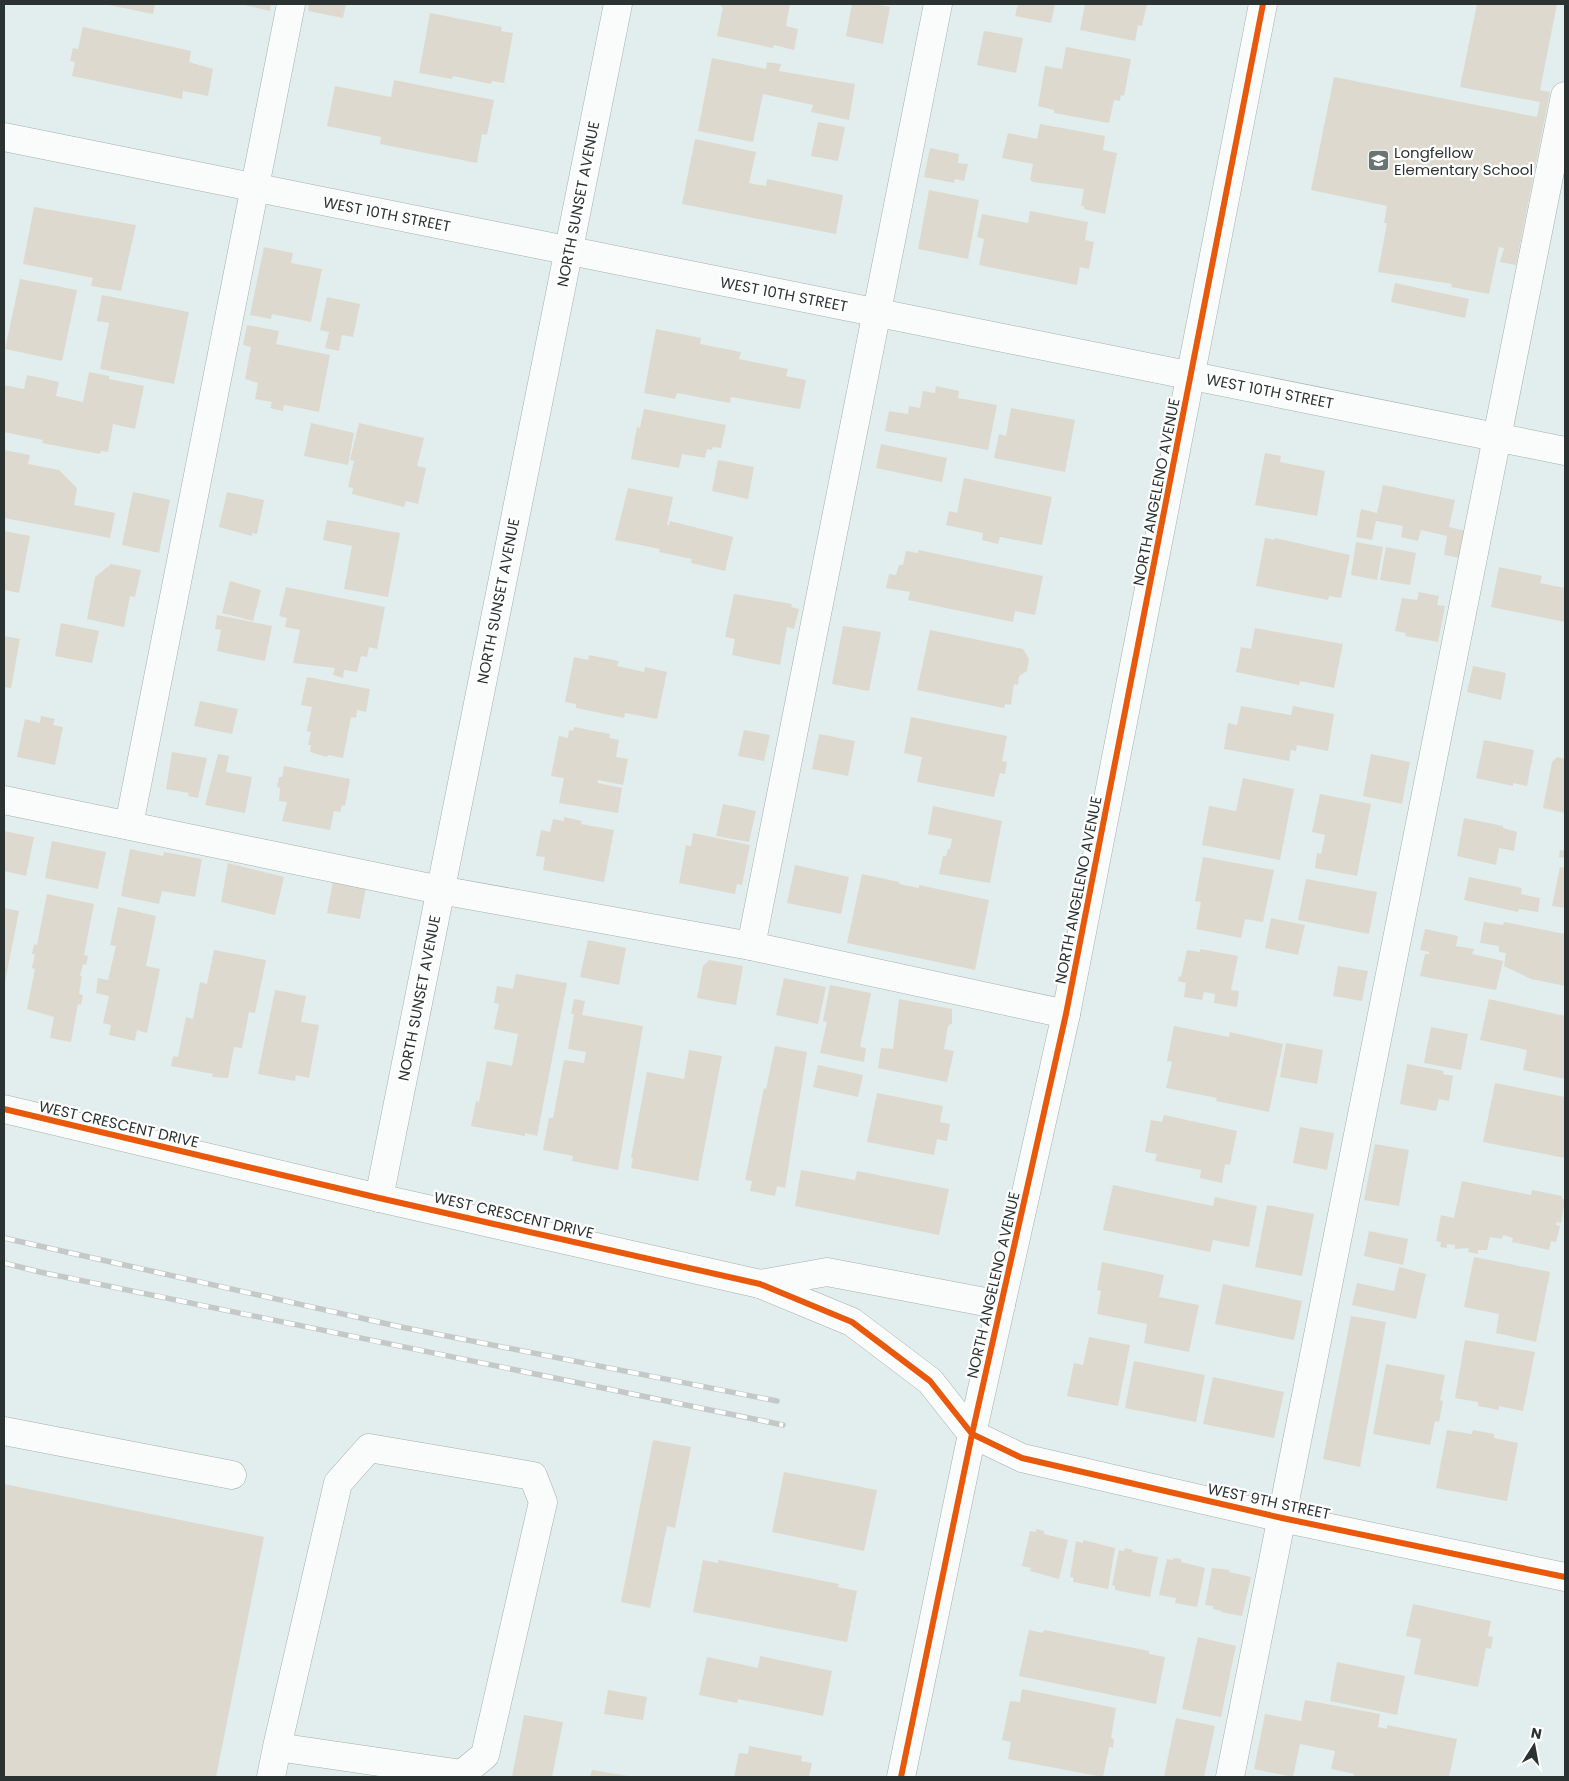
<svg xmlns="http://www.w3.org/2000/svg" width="1569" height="1781" font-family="Poppins,sans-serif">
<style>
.building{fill:#ded9cf}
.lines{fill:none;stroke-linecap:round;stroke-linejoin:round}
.minor-casing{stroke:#a5aeae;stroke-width:29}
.minor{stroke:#fafcfc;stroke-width:28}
.rail-casing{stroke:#c5c8c8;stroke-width:5.5}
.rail{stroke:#fff;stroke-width:4;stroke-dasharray:11;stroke-linecap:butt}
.cycleway-casing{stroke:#fff;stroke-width:9}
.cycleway{stroke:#e8590c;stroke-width:6}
.labels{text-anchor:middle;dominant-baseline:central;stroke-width:4.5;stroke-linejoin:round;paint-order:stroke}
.poi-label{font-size:15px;fill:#2a3332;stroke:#fff;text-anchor:start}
.street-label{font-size:15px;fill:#2a3332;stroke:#fff}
</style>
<rect width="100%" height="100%" fill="#e1eeed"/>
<g class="building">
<path d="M104,4h51l-2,10z"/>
<path d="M240,4h31l-1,7z"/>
<path d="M309,4h37l-3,14 -35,-7z"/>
<path d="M721,4h69l-4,22 12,3 -4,21 -20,-5 -1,3 -56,-12 6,-29h-2z"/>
<path d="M852,4h21l17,3 -7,37 -37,-8z"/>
<path d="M1018,4h37l-4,19 -36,-7z"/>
<path d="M1085,4h62l-5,22 -4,-1 -3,16 -55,-11z"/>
<path d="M1477,4h80l-17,86 10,2 -34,173 -16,-3 4,-14 -5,-1 -10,47 -38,-7 1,-3 -74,-12 9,-49h-3l3,-17 -76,-16 23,-113 203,40 3,-15 -80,-15z"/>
<path d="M430,13l72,14 -1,4 12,2 -9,50 -12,-2 -1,3 -38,-8 -1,3 -33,-6z"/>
<path d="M83,27l108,24 -2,11 24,7 -5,27 -25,-5 -1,8 -110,-23 3,-14 -5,-1 3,-13 5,1z"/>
<path d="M984,31l39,7 -7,35 -39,-8z"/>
<path d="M1066,47l65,12 -7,37 -3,-1 -1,6 -6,-1 -5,23 -55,-10v-3l-16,-4 7,-40 17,3z"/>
<path d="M712,58l54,11 1,-7 14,2 -2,7 76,13 -6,36 -38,-8 2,-7 -50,-11 -10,48 -55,-11z"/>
<path d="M394,80l100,20 -7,35 -5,-1 -5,29 -97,-19 1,-7 -54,-11 8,-40 56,11z"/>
<path d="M818,122l27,5 -7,34 -27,-5z"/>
<path d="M1040,124l65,12 -2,14 14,3 -12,61 -21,-5v-3h-3l3,-17 -51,-7 -3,-2 3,-16 -31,-6 6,-25 29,6z"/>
<path d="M695,139l61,13 -7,31 17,3 1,-7 76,16 -7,39 -154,-30z"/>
<path d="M930,148l29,6 -1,9 10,1 -4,17 -9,-2 -1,4 -30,-6z"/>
<path d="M929,190l50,10 -11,59 -50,-10z"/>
<path d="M34,207l102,18 -15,66 -30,-5 2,-8 -70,-14z"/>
<path d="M1030,211l58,11 -3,18 9,2 -5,27 -9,-2 -3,18 -98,-20 5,-26 -7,-2 5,-23 46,9z"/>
<path d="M264,247l29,6 -2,10 31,6 -11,53 -39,-8 -1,5 -21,-4z"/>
<path d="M20,279l57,11 -15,71 -57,-12z"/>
<path d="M1395,283l74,16 -4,19 -74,-16z"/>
<path d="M102,295l87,17 -15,72 -74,-15 9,-46 -12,-2z"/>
<path d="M327,297l33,7 -7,33 -11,-2 -3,16 -14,-3 4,-16 -9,-2z"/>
<path d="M247,325l32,6 -3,13 54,11 -11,57 -35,-7 -1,6 -13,-3 2,-6 -17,-3 3,-16 -13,-4 6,-32 -8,-2z"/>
<path d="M656,329l45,9 -1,6 41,8 -2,7 49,10 -2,7 20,4 -6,29 -69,-12 -1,6 -53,-10 -2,6 -31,-6z"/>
<path d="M89,372l20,4v3l35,7 -9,43 -22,-5 -5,28 -7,-1 -1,3 -58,-11 1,-3 -39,-8v-47l20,4 3,-14 32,7 -3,14 27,6z"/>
<path d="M936,386l23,5 -1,7 39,7 -9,45 -103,-19 4,-20 19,3 1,-8 11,2 3,-17 12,2z"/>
<path d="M1011,408l64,12 -10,52 -71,-14 5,-24 7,2z"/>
<path d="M644,409l82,16 -5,23 -8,-1 -1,3 -5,-1 -2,9 -23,-4 -3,14 -48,-9 6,-32 3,1z"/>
<path d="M311,423l43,10 -6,32 -44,-9z"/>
<path d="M359,423l65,15 -7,28 9,2 -8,36 -12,-3 -2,6 -52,-13 1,-6 -5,-1 6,-26 -4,-1z"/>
<path d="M881,444l66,14 -5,24 -66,-14z"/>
<path d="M4,450l26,5 -2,9 31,6 18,18 -3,17 41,8 -5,25 -106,-20z"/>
<path d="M1265,453l16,3 -1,6 45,9 -8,45 -62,-11z"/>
<path d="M718,460l36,7 -6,32 -36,-8z"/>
<path d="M964,478l88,19 -10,48 -42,-8 -2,7 -16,-4 1,-7 -37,-8 3,-14 8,2z"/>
<path d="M1383,485l72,15 -6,27 17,4 -6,27 -16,-3 3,-19 -26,-6 -3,11 -17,-4 2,-11 -27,-5 -4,19 -16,-3 5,-28 16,4z"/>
<path d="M628,488l45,9 -6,28h2l1,-4 63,16 -8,34 -34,-8 1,-4 -33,-7 1,-3 -45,-9z"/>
<path d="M133,492l37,8 -11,53 -37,-8z"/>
<path d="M227,492l37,8 -7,34 -5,-1v3l-33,-9z"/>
<path d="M327,520l73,13 -12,64 -44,-8 8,-43 -29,-6z"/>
<path d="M4,531l26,5 -11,57 -15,-3z"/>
<path d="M1265,538l9,2 1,-2 75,17 -9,43 -12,-2 -1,4 -72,-14z"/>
<path d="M1356,542l27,5 -6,33 -26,-5z"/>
<path d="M1386,547l30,6 -6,32 -30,-5z"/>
<path d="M918,550l125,26 -8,39 -20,-4 -2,11 -105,-22 2,-8 -24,-4 3,-14 7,1 3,-10h4l3,-14 12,2z"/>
<path d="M111,564l30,6 -6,27 -5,-1 -6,31 -37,-8 8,-42z"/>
<path d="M1499,567l43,9 -2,7 25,5v34l-74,-15z"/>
<path d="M230,581l31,9 -8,31 -31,-8z"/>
<path d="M286,587l99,20 -8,42 -8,-2 -2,10 -6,-1 -4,16 -13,-2 -1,8 -10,-3 2,-7 -42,-5 7,-33 -15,-3 2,-9 -8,-2z"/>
<path d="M1419,592l20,4 -2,9 8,1 -7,36 -33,-6 1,-3 -11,-2 7,-33 15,2z"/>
<path d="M734,594l58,10 -1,3 8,2 -5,20 -7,-2 -7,38 -48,-10 3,-16 -10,-2z"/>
<path d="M217,615l55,11 -7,35 -48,-10 4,-21 -6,-1z"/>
<path d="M61,623l38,8 -7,32 -37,-7z"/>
<path d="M843,626l38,6 -12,59 -37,-7z"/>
<path d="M1255,628l88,16 -9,44 -34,-7 -1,4 -63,-13 5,-25 10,2z"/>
<path d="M930,630l93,19 6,10 -2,12 -8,5 -1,9 -4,-1 -3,21 -6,-1 -1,4 -87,-18z"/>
<path d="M4,636l16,3 -9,49 -7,-1z"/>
<path d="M589,655l30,6 -2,5 27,6 1,-5 22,5 -10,47 -32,-6 -1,5 -48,-10v-4l-11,-2 9,-45 14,3z"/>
<path d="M1473,666l33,7 -5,27 -34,-8z"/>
<path d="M307,677l63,12 -4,23 -9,-2 -1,8 -5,-1 -8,41 -15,-3 -1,2 -17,-5 1,-7h-3l3,-13 -4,-1 5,-24 -11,-2z"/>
<path d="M200,701l38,8 -6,25 -38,-8z"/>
<path d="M1241,706l50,9 2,-9 41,8 -6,37 -31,-6 -1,6 -5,-1 -2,11 -65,-12 4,-26 9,2z"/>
<path d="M41,716l14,3 -2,6 10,2 -8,38 -38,-8 8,-38 15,4z"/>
<path d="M911,717l96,19 -5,25 5,1 -2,12 -5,-1 -6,24 -77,-15 5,-25 -18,-4z"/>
<path d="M574,727l36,7 -1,4 10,2 -3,17 12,2 -5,26 -25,-5v3l24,5 -4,25 -59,-10 5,-25 -13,-2 8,-40 9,2 1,-8 4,1z"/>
<path d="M744,730l26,5 -6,26 -26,-5z"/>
<path d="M819,734l36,7 -7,35 -36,-7z"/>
<path d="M1484,740l50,10 -7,36 -14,-3v3l-37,-8z"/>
<path d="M172,752l35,6 -9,40 -10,-2 1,-3 -23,-4z"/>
<path d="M218,754l11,2 -3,16 26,5 -7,36 -40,-8z"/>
<path d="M1371,754l39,8 -8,42 -39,-8z"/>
<path d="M1557,757l8,2v54l-22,-5 9,-46z"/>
<path d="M284,766l66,13 -5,27 -3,-1 -2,7 -6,-1 -4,19 -48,-9 5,-19 -8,-1 1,-13 -3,-1 2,-10h3z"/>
<path d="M1243,778l51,11 -14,71 -78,-15 7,-39 27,5z"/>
<path d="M1320,794l51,10 -14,72 -42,-8 2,-15 4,1 4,-19 -13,-3z"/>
<path d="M723,804l33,7 -7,31 -33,-6z"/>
<path d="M933,806l69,15 -12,62 -51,-9 4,-18h3l2,-7h2l2,-10 -24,-5z"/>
<path d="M564,817l18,4 -1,3 33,6 -10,52 -61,-12 2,-13 -9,-1 5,-26 9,2 3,-13 11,2z"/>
<path d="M1464,818l39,8v2l14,4 -3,19 -15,-3 -3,17 -39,-9z"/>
<path d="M4,831l30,6 -8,39 -22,-5z"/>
<path d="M693,833l57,12 -8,40 -5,-1 -2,10 -56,-11 7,-38 5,1z"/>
<path d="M52,841l54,11 -8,37 -53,-11z"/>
<path d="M130,849l33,7 1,-4 38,7 -7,38 -33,-6 -3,13 -38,-8z"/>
<path d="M1560,850l5,1v7l-6,-1z"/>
<path d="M1203,857l71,13 -11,52 -18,-3 -4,19 -45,-9 5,-27 -6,-1z"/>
<path d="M228,863l56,14 -9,38 -54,-13z"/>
<path d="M795,865l54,12 -8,37 -54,-11z"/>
<path d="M1560,867l5,1v40l-13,-2z"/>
<path d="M862,874l37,8v2l20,4v-3l70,15 -14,70 -128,-27z"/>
<path d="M1469,877l53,11 -1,6 19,4 -2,14 -19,-3 -1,3 -54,-12z"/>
<path d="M1306,879l71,13 -8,42 -71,-14z"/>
<path d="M333,881l33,6 -6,32 -33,-6z"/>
<path d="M47,894l47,10 -10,51 4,1 -2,9 -3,-1 -3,12h2l-3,18 4,1 -2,10 -3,-1 -7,38 -21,-4 4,-21 -27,-8 8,-40 -3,-1 3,-14h-3l2,-10 3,1z"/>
<path d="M118,907l38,9 -10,50 14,3 -13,64 -10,-3 -2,11 -26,-6 2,-10 -8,-2 6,-27 -13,-3 2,-15 10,2 8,-34 -6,-1z"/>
<path d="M4,908l15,3 -14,71h-1z"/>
<path d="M1271,918l34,7 -7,30 -33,-7z"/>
<path d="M1484,922l19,3 1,-3 61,12v52l-34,-7 -27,-13 2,-13 -7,-1v-6l-19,-3z"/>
<path d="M1425,929l33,7 -2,10 18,3 -2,5 31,7 -7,29 -76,-14 5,-22h4v-2l-9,-2z"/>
<path d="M588,940l38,8 -7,37 -39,-8z"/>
<path d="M1200,949l38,7 -7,34 8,1 -2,16 -23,-4 1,-9 -11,-2 -2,8 -18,-3 2,-14 -8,-2 1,-5 2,1 6,-27 13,2z"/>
<path d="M214,950l52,10 -11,53 -6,-1 -7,36 -8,-1 -6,31 -16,-1 1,-3 -42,-8 2,-10 5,1 8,-40 7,2 7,-37 7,2z"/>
<path d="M709,960l34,6 -7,39 -39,-7 6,-32z"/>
<path d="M1338,966l30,5 -6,30 -29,-5z"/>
<path d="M516,974l51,9 -30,153 -12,-3v3l-54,-10 5,-25 3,1 8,-41 25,5 6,-32 -24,-5 5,-25 -5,-1 3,-17 16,3z"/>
<path d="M784,978l42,9 -8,37 -42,-9z"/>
<path d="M830,985l41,8 -11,54 6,1 -2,14 -44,-9 7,-31 -4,-1z"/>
<path d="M275,990l31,6 -5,26 18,3 -10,53 -13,-3 -1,6 -37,-7z"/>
<path d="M574,999l11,2 -3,14 61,11 -25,144 -46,-9 1,-5 -30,-6 6,-32h4l11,-58 20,3 2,-11 -18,-3 6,-35h-3z"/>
<path d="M899,999l53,10v14l-4,3 -4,23 10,2 -7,31 -69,-14 3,-20 12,1z"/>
<path d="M1489,999l76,17v63l-42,-9 4,-20 -47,-10z"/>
<path d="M1174,1026l55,11 1,-5 53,12 -14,68 -53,-11 1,-3 -51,-10 6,-26 -5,-1z"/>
<path d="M1431,1027l37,7 -7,36 -37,-7z"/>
<path d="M1286,1043l37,7 -6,34 -37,-7z"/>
<path d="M775,1046l32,6 -22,136 -8,-2 -2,10 -25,-5 2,-10 -7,-1 19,-92 2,1z"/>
<path d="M689,1050l33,6 -24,125 -67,-13 2,-10h-2l16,-86 37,7z"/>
<path d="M1407,1064l37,7 -1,3 10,2 -4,25 -10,-2 -3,12 -36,-7z"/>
<path d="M818,1065l45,10 -5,22 -45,-10z"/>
<path d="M1495,1083l70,14v61l-82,-16z"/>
<path d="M877,1093l66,13 -3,16 10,2 -3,17 -10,-2 -3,16 -67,-13z"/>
<path d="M1164,1115l73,16 -7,34 -5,-1 -3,19 -22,-5 1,-8 -46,-9 2,-7 -12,-2 6,-32 11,2z"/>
<path d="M1300,1127l34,6 -7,37 -34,-7z"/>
<path d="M1375,1144l34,6 -10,56 -35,-6z"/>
<path d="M801,1170l54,10 2,-9 92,18 -10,46 -144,-29z"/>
<path d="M1462,1181l69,14 1,-5 30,6v3l3,1 -4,23 -4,-1 -1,3 4,1 -4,16 -5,-1 -2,9 -37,-8 1,-4 -10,-3 -1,4 -12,-2 -3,13h-9v4l-10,-2 1,-4 -14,1v-4l-8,-1v4l-7,-1 1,-5 -5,-1 5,-26 13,3z"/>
<path d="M1113,1185l100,21 2,-9 42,9 -8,41 -36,-7 -3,12 -107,-22z"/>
<path d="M1267,1205l47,9 -12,62 -47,-9z"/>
<path d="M1369,1231l39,8 -5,26 -39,-9z"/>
<path d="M1474,1257l76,15 -14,70 -40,-9 3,-19 -35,-7z"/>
<path d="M1102,1262l62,13 -5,22 40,8 -10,47 -45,-9 3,-19 -50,-10 4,-23 -4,-1z"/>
<path d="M1399,1267l27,7 -10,45 -64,-14 5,-22 37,8z"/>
<path d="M1223,1284l79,17 -8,39 -79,-16z"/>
<path d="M1351,1316l35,6 -26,145 -37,-8z"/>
<path d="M1089,1337l41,8 -12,61 -51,-10 7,-33 9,2z"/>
<path d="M1465,1340l70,12 -12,59 -24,-5v4l-21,-4v-4l-23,-4z"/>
<path d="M1134,1361l71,14 -9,47 -71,-14z"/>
<path d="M1386,1364l59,11 -5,25 3,1 -4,21 -4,-1 -5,24 -57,-11z"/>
<path d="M1213,1377l71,15 -10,46 -71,-14z"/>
<path d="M1447,1430l25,4 1,-4 21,4v4l24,5 -11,58 -71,-13z"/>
<path d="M653,1440l38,7 -16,81 -8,-2 -17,82 -29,-6z"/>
<path d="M784,1472l93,18 -13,61 -92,-19z"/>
<path d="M4,1484l260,53 -48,240h-212z"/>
<path d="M1036,1529l8,2v3l24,6 -9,39 -29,-8 1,-3 -9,-2 8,-35 6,1z"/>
<path d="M1083,1540l32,8 -7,41 -35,-7 1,-4 -4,-1 6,-36 7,2z"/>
<path d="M1125,1548l8,2 -1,2 26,5 -8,40 -35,-7v-4l-3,-1 7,-35 5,1z"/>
<path d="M1173,1558l8,1v3l24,6 -8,39 -22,-4 1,-5 -17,-3 8,-36 6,1z"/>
<path d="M703,1560l15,3v-3l121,24 -1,3 19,4 -10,51 -154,-30z"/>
<path d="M1212,1568l17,2v2l22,5 -9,39 -21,-4 1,-1 -9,-2v-3l-8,-1z"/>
<path d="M1413,1604l78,17 -3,15 5,1 -2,12 -5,-1 -8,39 -64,-13 7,-35 -15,-3z"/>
<path d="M1029,1630l14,3 1,-3 105,21v3l16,3 -9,47 -137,-28z"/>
<path d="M1198,1637l38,9 -15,71 -39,-8z"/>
<path d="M760,1656l72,15 -9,45 -85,-17 -1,4 -38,-8 8,-38 51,11z"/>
<path d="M1337,1662l68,14 -8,39 -67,-14z"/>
<path d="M1022,1689l94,19 -5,30 3,1 -1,9 -4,-1 -6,30 -95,-18 3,-17 -9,-2 8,-39 10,1z"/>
<path d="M608,1690l39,7 -4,23 -39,-6z"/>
<path d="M1305,1700l75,14 -2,13 9,2v-4l70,14 -8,38h-96l1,-3 -23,-5 4,-18 -35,-7 -7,33 -39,-8 11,-55 36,7z"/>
<path d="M524,1715l39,7 -11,55h-40z"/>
<path d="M1176,1718l39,8 -11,51h-40z"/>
<path d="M749,1746l53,10 -1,5 11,2 -3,14h-75l5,-24 9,1z"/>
<path d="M592,1770l36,6v1h-38z"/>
</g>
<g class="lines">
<defs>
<g id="minor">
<path d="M4,137l1561,314"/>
<path d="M4,800l436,90 311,56 315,68"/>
<path d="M129,825l162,-821"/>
<path d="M751,946l187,-942"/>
<path d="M4,1109l375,89 381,86 92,38 78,59 42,53 50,24 260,60 283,59"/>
<path d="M379,1198l239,-1194"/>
<path d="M760,1284l67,-12 174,33"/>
<path d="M4,1431l228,44"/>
<path d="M271,1777l6,-30 61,-264 31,-35 164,28 10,26 -58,253 -23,19 -185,-27"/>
<path d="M901,1777l71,-343 94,-420 197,-1010"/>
<path d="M1230,1777l335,-1681"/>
</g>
</defs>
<use href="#minor" class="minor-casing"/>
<use href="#minor" class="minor"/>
<defs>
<g id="rail">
<path d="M4,1238l397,89 376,74"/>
<path d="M4,1263l36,9 743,153"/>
</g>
</defs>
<use href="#rail" class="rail-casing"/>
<use href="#rail" class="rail"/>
<defs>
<g id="cycleway">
<path d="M4,1109l375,89 381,86 92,38 78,59 42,53 50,24 260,60 283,59"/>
<path d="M901,1777l71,-343 94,-420 197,-1010"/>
</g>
</defs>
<use href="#cycleway" class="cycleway-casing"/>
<use href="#cycleway" class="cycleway"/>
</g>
<defs>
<symbol id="school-square" viewBox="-11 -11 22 22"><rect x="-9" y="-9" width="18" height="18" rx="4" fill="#6a7473" stroke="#fff"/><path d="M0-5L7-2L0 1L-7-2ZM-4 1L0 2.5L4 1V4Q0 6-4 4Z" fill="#fff"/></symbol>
</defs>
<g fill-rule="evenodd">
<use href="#school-square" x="1366" y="148" width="25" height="25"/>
</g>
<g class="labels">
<g class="poi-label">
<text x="1394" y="152">Longfellow<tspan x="1394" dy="17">Elementary School</tspan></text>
</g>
<g class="street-label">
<text transform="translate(578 204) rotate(-79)">NORTH SUNSET AVENUE</text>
<text transform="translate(387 214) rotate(11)">WEST 10TH STREET</text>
<text transform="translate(784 294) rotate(11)">WEST 10TH STREET</text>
<text transform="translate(1270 391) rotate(11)">WEST 10TH STREET</text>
<text transform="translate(1156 492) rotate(-79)">NORTH ANGELENO AVENUE</text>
<text transform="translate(498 601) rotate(-79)">NORTH SUNSET AVENUE</text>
<text transform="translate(1078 890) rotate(-79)">NORTH ANGELENO AVENUE</text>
<text transform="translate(419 998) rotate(-79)">NORTH SUNSET AVENUE</text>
<text transform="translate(119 1124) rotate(13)">WEST CRESCENT DRIVE</text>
<text transform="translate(514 1215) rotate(13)">WEST CRESCENT DRIVE</text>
<text transform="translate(993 1285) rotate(-77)">NORTH ANGELENO AVENUE</text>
<text transform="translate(1269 1501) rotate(12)">WEST 9TH STREET</text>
</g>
</g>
<rect width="1569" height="1781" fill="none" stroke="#2a3332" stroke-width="10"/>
<g transform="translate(1534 1746) rotate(11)" stroke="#ffffff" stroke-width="4" paint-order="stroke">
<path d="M0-4L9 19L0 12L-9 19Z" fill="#2a3332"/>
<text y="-8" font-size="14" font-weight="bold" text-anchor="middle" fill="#2a3332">N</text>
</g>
</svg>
